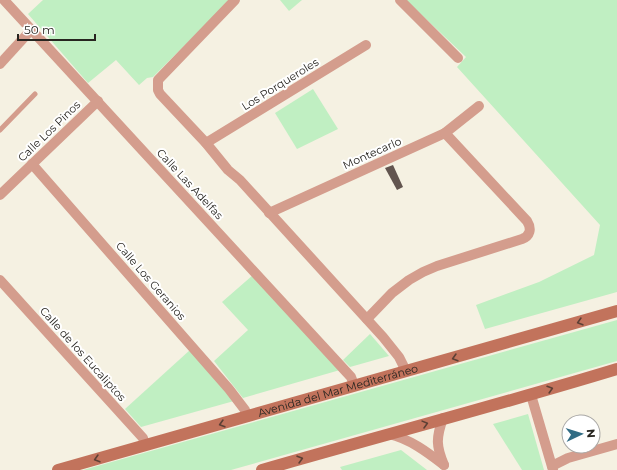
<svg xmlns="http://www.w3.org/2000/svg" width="617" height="470" font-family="Montserrat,sans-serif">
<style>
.green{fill:#c0efc2}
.building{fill:#62554f}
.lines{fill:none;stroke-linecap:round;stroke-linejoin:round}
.lane{stroke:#d49d8d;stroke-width:5}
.street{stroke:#d49d8d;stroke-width:10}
.secondary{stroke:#c2735c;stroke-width:12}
.oneway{stroke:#5d4035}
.labels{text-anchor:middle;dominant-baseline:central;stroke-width:4;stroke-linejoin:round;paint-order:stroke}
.street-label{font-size:11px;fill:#272520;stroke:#fff}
</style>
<rect width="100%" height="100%" fill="#f5f1e2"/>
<g class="green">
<path d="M43,0h187l-77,77 -6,1 -8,7 -23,-25 -28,23 -60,-69z"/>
<path d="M280,0h22l-13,11z"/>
<path d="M406,0h211v292l-132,37 -9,-24 63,-23 55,-27 6,-30 -143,-158 9,-10z"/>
<path d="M313,89l25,40 -41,20 -22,-36z"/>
<path d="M253,275l87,95 -97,28 -29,-37 34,-31 -26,-28z"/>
<path d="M617,320v41l-386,109h-148z"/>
<path d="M370,334l19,22 -39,11 -7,-7z"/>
<path d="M190,350l44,51 -93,26 -16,-18z"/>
<path d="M528,414l16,56h-22l-29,-46z"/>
<path d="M401,450l26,20h-85l-2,-3z"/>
</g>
<path class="building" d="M393,165l10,22 -6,3 -12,-22z"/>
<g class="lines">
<path class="lane" d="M0,130l35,-36"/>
<g class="street">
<path d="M4,0l347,377 3,8"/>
<path d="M235,0l-77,80v10l2,4 46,49 22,27 12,10 143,157 16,20 7,14"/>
<path d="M400,0l58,58"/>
<path d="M0,64l31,-34"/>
<path d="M206,143l160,-98"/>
<path d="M32,164l197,225 16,21 2,7"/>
<path d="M0,195l98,-94"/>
<path d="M269,213l176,-80 34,-27"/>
<path d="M0,280l143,158 2,7"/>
<path d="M367,319l25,-26 17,-13 14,-8 14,-6 85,-27c8,-3 10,-10 5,-18l-82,-88"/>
<path d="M531,395l22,75"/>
<path d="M443,418c-7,20 -7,28 1,47"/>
<path d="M389,434c21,5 38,18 55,31"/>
<path d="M552,466l16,-8 49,-14"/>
</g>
<g class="secondary">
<path id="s1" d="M58,470l559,-159"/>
<path d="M262,470c118,-34 237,-65 355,-101"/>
</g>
</g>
<defs><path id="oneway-chevron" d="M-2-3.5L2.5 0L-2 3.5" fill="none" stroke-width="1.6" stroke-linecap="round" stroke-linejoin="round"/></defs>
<g class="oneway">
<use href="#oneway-chevron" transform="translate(580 322) rotate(164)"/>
<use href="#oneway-chevron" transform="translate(455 358) rotate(164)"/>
<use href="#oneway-chevron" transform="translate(550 389) rotate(-17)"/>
<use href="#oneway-chevron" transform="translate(222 424) rotate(164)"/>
<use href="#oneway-chevron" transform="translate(425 424) rotate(-15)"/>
<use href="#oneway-chevron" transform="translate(97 459) rotate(164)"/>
<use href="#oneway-chevron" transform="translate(300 459) rotate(-16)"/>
</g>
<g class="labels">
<g class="street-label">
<text transform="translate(280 84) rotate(-32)">Los Porqueroles</text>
<text transform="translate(49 131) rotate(-44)">Calle Los Pinos</text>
<text transform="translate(372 153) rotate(-24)">Montecarlo</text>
<text transform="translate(190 184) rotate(47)">Calle Las Adelfas</text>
<text transform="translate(151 281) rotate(49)">Calle Los Geranios</text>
<text transform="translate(83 354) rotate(48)">Calle de los Eucaliptos</text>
<text stroke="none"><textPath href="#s1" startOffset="291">Avenida del Mar Mediterráneo</textPath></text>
</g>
</g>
<g transform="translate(581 434) rotate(86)"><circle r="19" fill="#ffffff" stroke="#a9a8a6"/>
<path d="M0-3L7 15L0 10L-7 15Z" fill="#316c84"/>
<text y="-6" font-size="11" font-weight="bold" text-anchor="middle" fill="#272520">N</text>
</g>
<path d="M18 34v6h77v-6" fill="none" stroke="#272520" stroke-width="2"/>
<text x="24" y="34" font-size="12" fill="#272520" stroke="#ffffff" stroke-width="3" paint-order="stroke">50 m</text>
</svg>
